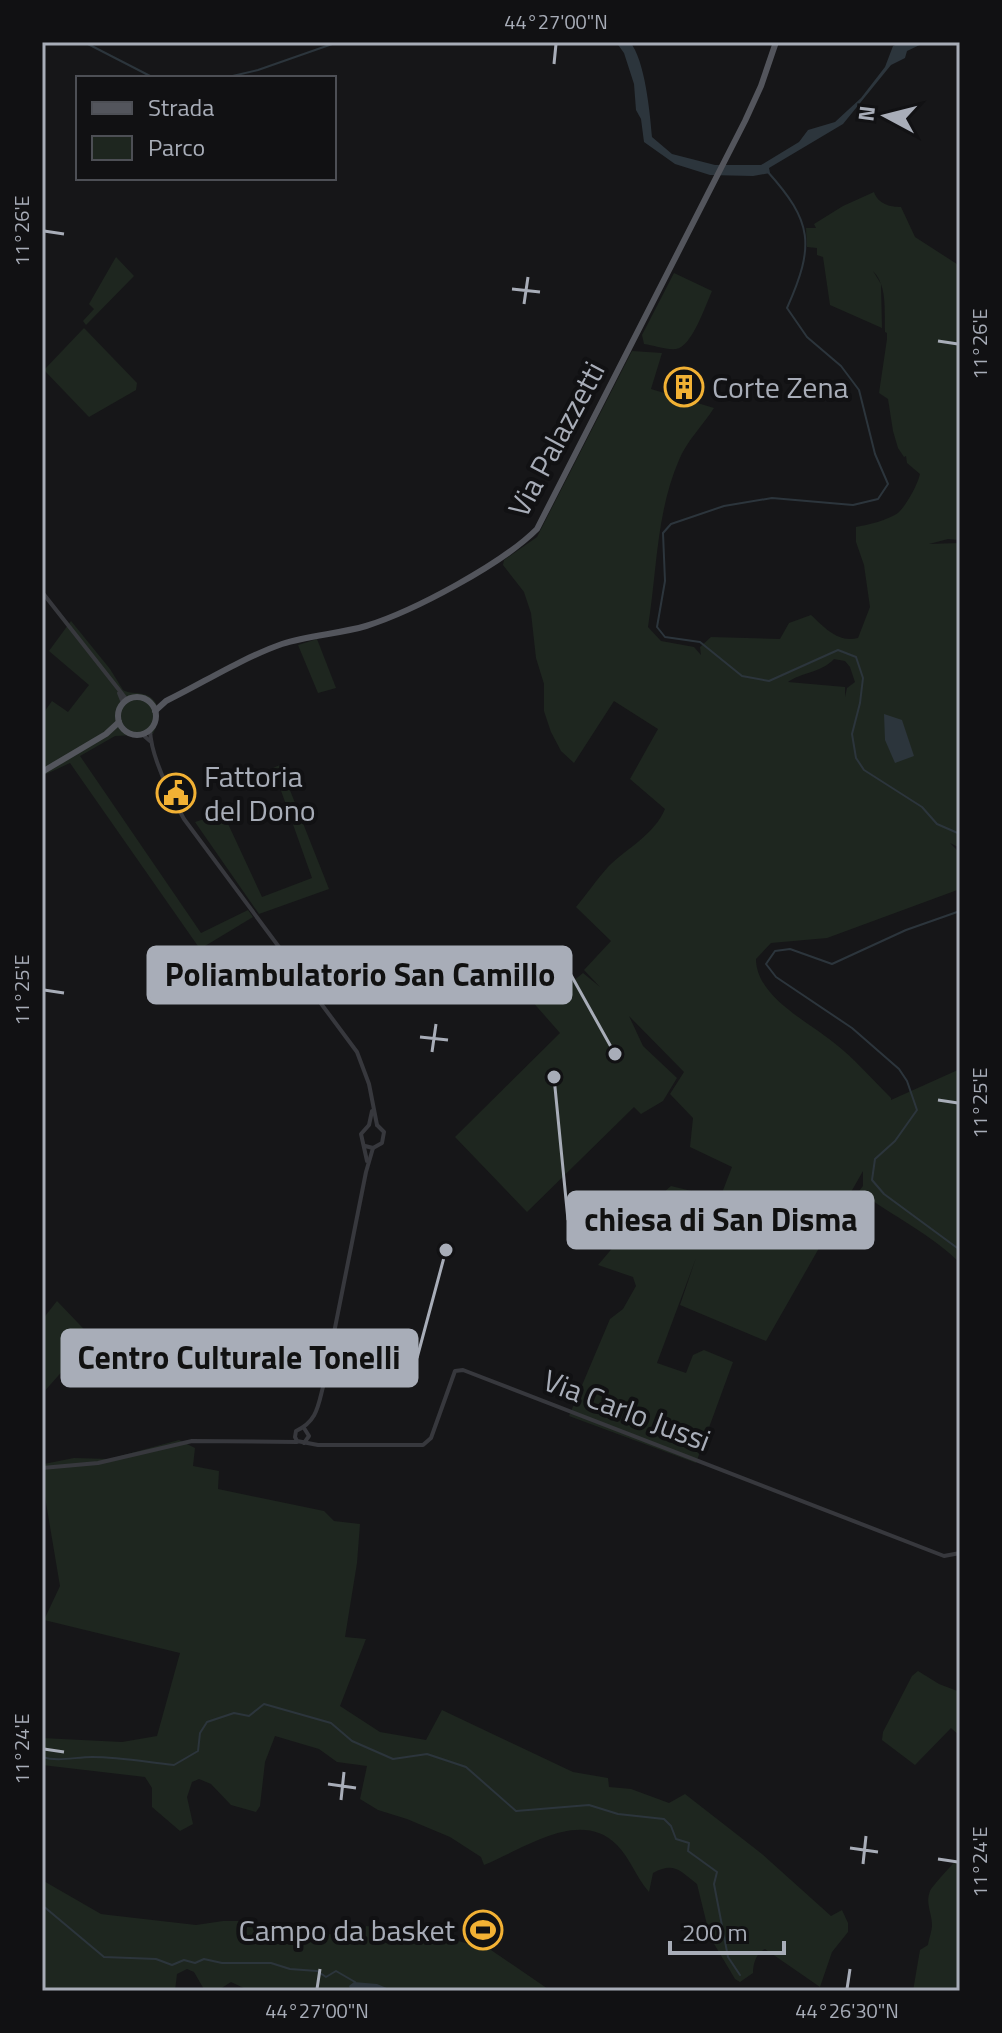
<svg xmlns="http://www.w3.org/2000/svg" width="1002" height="2033" font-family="'Titillium Web',sans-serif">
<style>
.green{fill:#1e261f;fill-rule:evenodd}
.water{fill:#2c353c}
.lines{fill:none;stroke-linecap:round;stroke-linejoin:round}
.stream{stroke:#2c353c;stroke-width:2}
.minor{stroke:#37383d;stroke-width:4}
.major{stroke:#53555c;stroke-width:6}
.ticks{fill:none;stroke:#a8adb8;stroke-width:3}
.labels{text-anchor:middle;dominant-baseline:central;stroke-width:8;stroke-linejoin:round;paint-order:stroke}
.poi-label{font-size:30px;fill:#a8adb8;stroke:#111113;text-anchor:start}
.street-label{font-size:30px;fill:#a8adb8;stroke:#111113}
.leader{fill:none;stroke:#a8adb8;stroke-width:3}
.callout-dot{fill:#a8adb8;stroke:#111113;stroke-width:3}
.callout{fill:#a8adb8;stroke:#a8adb8;stroke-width:3}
.callout-label{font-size:32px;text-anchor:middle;font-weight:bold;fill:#111}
.neatline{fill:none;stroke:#a8adb8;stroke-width:3}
.ticks-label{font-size:20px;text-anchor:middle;fill:#a8adb8}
</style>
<rect width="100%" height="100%" fill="#161618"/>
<g class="green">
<path d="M874,192c4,12 16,15 27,15l14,30 45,29v274l-12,-1 -19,5 31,-1v305l-10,-5 10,10v36l-133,49 -56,5 -15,16c0,37 51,62 77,83 21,16 39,37 58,56v2l69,-31v194c-29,-29 -68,-47 -101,-72l4,-5v-15l-97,170 -86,-36 16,-47 -39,105 29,10 7,-18 11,-5 29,12 -37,101 -127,-47 41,-97 13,-10 13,-23 -3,-9 -35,-12 51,-60 22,-19 49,12 12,-31 -42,-20 3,-29 -23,-24 14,-22 -55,-56 14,30 34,32 -14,23 -22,13 -7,-7 -107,105 -72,-75 105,-104 -44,-50 18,-32 33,35 16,-13 17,14 -16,-17 27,-29 -35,-34c11,-13 21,-28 32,-40 19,-19 46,-32 57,-58l-35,-30 28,-50 -44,-28 -40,62 -13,-12 -10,-19 -7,-21v-27l-8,-26 -5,-45 -7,-21 -21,-27 1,-5 33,-23 95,-186 30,2 -11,36 63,19c-11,17 -28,34 -35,52 -23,53 -22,112 -31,167l13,14 33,6 7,8 -1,-8 11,-10 69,2 9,-16 22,-8c14,13 27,28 47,23l12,-31 -6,-42 -8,-23v-15c12,-2 32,-7 42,-14 8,-7 20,-29 22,-39l-13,-11 -1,-7 -2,1 -6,-9 -5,-17 -5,-32 -9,-6 8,-54v-6l-2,-1c-1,-20 3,-46 -12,-61l8,13 1,44 -52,-23 -7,-48 -6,-2v-7l-10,-1 -1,-19h10l-2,-4 29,-18zM834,659l11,2 5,6 5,15 -8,6 -2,9v-10l-57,-5c14,-10 33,-9 46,-23z"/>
<path d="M116,257l18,19 -48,49 -3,-4 11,-12 -5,-5z"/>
<path d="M674,273l38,18c-6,13 -20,56 -36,58 -10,1 -23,-4 -32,-5l-2,-9z"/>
<path d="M84,328l53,55 -1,7 -47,27 -45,-47z"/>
<path d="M71,621l39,48 13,21c7,4 12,2 20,4 20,5 17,26 10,40l-38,2 -35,20 121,177 47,-23 5,7 -53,32 -130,-186 -28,13v-61l10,-14 16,11 21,-27 -40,-34z"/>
<path d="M317,639l19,49 -18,5 -20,-48z"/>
<path d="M280,765l49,124 -70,25 -64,-92 28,-9 39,84 50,-19 -39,-110z"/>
<path d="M57,1301l43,45 -24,29 -10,-8 -24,27v-74z"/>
<path d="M179,1440l16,8 -2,18 26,5 -1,18 106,22 10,10 26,3 -3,39 -12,74 21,2 -26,67 40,26 46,8 16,-30 131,62 35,6 1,9 22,2 38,14 16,-9 77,60 69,62 11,-6 6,13v9l-16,20 -12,35 -55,-38c-9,4 -12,15 -12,24l-13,9 -5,-3 -25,-42 -13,-53c-18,-14 -23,-22 -44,-11l-4,19c-13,-15 -19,-34 -32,-47 -37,-38 -95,5 -133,20l-3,-8 -31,-20 -43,-18 -29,-9 -18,-11 7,-33 -30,-4 -18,-13 -44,-13 -10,26 -5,44 -4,6 -25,-7 -20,-21 -12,-5 -7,3 -5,15 6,27 -13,7 -28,-24v-19l-7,-11 -103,-12v-27l80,4 35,-6 23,-83 -136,-33 16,-34 -18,-107v-23l2,8 30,-6 35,1z"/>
<path d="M918,1671l21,13 21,8v44l-9,-8 -36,37 -33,-25 1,-8 29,-56z"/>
<path d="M960,1856v135h-47l7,-41 8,-5c1,-7 4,-14 4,-20 0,-12 -7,-22 -2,-34 3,-6 23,-27 30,-35z"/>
<path d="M42,1880l59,34 8,1 87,10 27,-4h16l125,18 2,-13 71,9 54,15 60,41h-301l-19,-9 -14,9h-12l-11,-19 -7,-3 -10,5 -2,17h-133z"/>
</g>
<g class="water">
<path d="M616,42h14c15,18 20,71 22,95l20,17 43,11h46l38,-23 9,-12 27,-8 26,-24 24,-31 8,-21 9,-4h24l-19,9 -2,7 -14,7 -48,59 -74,44 1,5 -17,3 -43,-1 -35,-11 -31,-22 -3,-23 -5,-9 -2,-26 -10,-31z"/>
<path d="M884,714l18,6 12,36 -19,7 -10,-23z"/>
<path d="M354,1982l23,2 17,7h-43l-2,-5z"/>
</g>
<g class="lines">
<g class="stream">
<path d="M84,42l70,36"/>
<path d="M352,42h5"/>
<path d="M582,42h3"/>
<path d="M224,78l34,-8 80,-28"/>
<path d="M767,171c46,51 48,74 20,137l20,29 34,29 18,24 16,64 13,30 -10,15 -25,6 -81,-7 -48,8 -53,18 -8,9 2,48 -8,46 8,10 35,5 42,34 27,5 69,-31 18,7 7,21 -3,25 -8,31 4,24 8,12 58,37 15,17 23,10"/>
<path d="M960,911l-54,19 -74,34 -42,-15 -15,2 -9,13 10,13 76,51 47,41 8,12 10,29 -22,31 -20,18 -3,21 12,14 76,56"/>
<path d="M42,1757c16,5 33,0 50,0 28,0 54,5 82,8l24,-14 2,-18 7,-11 27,-9 15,3 15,-12 67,19 21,18 41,18 34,-5 39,13 50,44 73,-6 29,9 46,5 7,7 5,13 13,4 -1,8 29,21 -3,12 14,73 12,18"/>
<path d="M42,1905l62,52 52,2 16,6 12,-5 11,3 9,-4 18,4h49l19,6 27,2 9,6 10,-6 19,11"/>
</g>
<g class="minor">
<path d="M42,592l85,108"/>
<path d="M119,693l4,10"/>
<path d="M150,730c1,27 21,66 34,89l173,233 12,32 8,41"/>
<path d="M143,735l7,6"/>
<path d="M365,1146l8,2 9,-5 2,-11 -7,-7"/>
<path d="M373,1148l-7,24 -42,211c-6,22 -6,38 -28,48l-1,6 2,4 21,4h105l8,-7 24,-67 8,-1 481,186 16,-3"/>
<path d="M367,1161l-6,-27 8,-9 3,-14"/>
<path d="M304,1428l5,8 -5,7"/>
<path d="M42,1468l56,-5 94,-22 105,1"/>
</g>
<g class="major">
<circle cx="137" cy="716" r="19"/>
<path d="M155,711l11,-10c37,-18 76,-43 116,-57 27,-9 57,-10 84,-18 48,-15 136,-62 171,-97l208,-408 16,-35 15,-44"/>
<path d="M42,772l64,-38 13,-12"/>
</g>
</g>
<path class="ticks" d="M554,64l2,-20M44,231l20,3M512,289l28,3M524,304l4,-27M938,341l20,3M44,990l20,3M420,1037l28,3M432,1052l4,-28M938,1100l20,3M44,1749l20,3M328,1784l28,4M341,1800l3,-28M850,1848l28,4M938,1859l20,3M863,1864l3,-28M317,1989l3,-20M847,1989l3,-20"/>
<defs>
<symbol id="building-ring" viewBox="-11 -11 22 22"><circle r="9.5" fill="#111113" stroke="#f2b134" stroke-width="1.5"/><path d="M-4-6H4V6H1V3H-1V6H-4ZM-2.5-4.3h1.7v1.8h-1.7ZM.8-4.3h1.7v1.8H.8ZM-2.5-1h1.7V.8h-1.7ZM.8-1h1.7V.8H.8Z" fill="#f2b134"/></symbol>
<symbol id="civic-ring" viewBox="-11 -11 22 22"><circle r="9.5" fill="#111113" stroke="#f2b134" stroke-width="1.5"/><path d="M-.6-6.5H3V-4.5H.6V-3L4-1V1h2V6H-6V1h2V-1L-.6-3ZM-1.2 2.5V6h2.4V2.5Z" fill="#f2b134"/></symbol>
<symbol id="stadium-ring" viewBox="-11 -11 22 22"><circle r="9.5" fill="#111113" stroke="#f2b134" stroke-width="1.5"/><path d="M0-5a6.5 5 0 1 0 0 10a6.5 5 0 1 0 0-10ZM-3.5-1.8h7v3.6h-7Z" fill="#f2b134"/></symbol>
</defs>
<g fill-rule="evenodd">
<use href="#building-ring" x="662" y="365" width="44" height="44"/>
<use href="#civic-ring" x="154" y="771" width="44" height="44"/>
<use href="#stadium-ring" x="461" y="1908" width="44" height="44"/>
</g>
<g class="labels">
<g class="poi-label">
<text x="712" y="387">Corte Zena</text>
<text x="204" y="776">Fattoria<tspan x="204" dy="34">del Dono</tspan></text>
<text x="455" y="1930" text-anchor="end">Campo da basket</text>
</g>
<g class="street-label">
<text transform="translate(556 439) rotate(-62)">Via Palazzetti</text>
<text transform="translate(627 1410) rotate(21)">Via Carlo Jussi</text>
</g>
</g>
<path class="leader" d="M615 1054L571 975M554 1077L568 1220M446 1250L417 1358"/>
<g class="callout-dot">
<circle cx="615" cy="1054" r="8"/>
<circle cx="554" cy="1077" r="8"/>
<circle cx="446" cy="1250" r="8"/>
</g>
<g class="callout">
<rect x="148" y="947" width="423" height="56" rx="8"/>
<rect x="568" y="1192" width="305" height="56" rx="8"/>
<rect x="62" y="1330" width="355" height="56" rx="8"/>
</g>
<g class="callout-label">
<text x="360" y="986">Poliambulatorio San Camillo</text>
<text x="721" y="1231">chiesa di San Disma</text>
<text x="239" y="1369">Centro Culturale Tonelli</text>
</g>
<rect width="1002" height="2033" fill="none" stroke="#111113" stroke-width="88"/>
<rect x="76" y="76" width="260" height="104" fill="#111113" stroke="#4d4f55" stroke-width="2"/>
<rect x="92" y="102" width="40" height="12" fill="#53555c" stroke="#4d4f55" stroke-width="2"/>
<text x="148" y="116" font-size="24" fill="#a8adb8">Strada</text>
<rect x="92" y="136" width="40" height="24" fill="#1e261f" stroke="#4d4f55" stroke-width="2"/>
<text x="148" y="156" font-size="24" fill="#a8adb8">Parco</text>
<g transform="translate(886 116) rotate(277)" stroke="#111113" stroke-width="6" paint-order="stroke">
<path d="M0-6L14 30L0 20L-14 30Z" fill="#a8adb8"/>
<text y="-12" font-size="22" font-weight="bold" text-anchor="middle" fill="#a8adb8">N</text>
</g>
<path d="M670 1941v12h114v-12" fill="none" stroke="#a8adb8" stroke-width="4"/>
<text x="682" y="1941" font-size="24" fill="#a8adb8" stroke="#111113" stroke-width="6" paint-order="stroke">200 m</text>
<rect x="44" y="44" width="914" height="1945" class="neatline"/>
<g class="ticks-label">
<text x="556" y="29">44°27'00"N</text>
<text transform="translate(22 231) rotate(-90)" y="7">11°26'E</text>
<text transform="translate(980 344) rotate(-90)" y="7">11°26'E</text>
<text transform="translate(22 990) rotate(-90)" y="7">11°25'E</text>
<text transform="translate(980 1103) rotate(-90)" y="7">11°25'E</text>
<text transform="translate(22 1749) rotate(-90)" y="7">11°24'E</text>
<text transform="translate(980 1862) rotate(-90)" y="7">11°24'E</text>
<text x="317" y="2018">44°27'00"N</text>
<text x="847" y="2018">44°26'30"N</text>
</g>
</svg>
